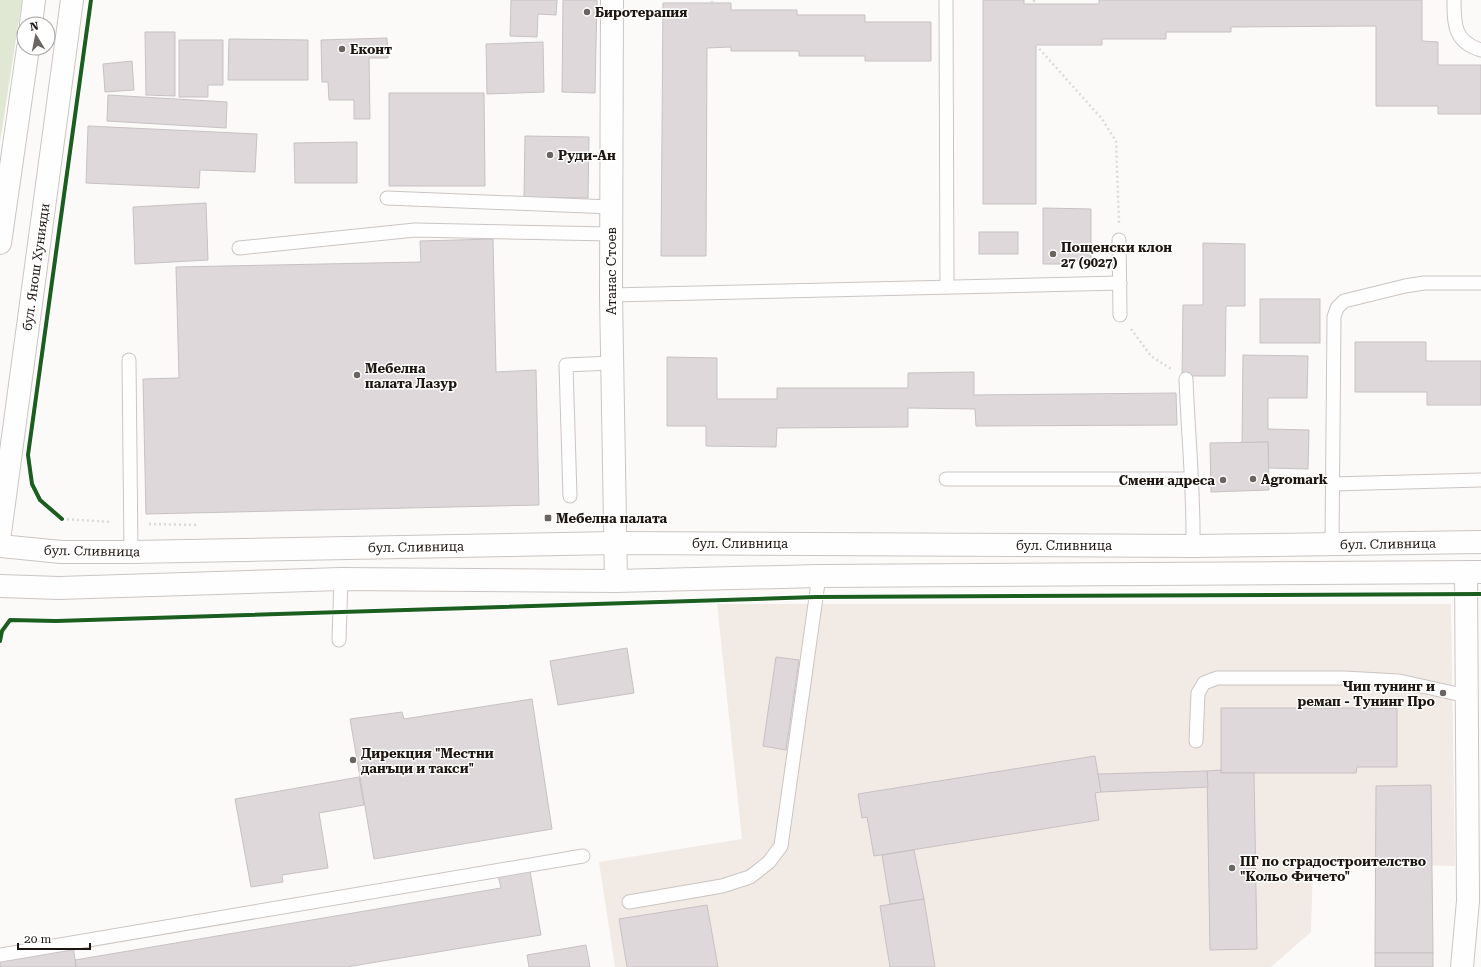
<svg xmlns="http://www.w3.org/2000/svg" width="1481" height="967" font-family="'Roboto Serif',serif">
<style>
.built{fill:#f2eae5}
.green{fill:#e0e8d4}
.building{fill:#ded8da;stroke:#c7c1c3}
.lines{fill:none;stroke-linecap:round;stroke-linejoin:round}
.lane-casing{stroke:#cac5c2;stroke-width:15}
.street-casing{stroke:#cac5c2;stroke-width:24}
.secondary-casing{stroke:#cac5c2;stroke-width:24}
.path{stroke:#dbdad9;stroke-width:2.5;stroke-dasharray:2 3;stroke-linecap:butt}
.lane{stroke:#fffefe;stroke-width:13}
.street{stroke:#fffefe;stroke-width:22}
.secondary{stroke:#fffefe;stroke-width:22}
.cycleway-casing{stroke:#fff;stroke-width:6}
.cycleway{stroke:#1b5e20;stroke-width:4}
.poi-dot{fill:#6b6561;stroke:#fff;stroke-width:1.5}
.labels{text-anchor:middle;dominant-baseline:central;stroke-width:3;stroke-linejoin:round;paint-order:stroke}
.poi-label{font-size:13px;font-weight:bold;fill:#1d1510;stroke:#fff;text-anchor:start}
.street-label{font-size:13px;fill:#1d1510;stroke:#fff}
</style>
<rect width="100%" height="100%" fill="#fcfaf8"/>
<path class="built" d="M717,604h734l4,262 -142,-3 -2,69 -40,35h-656l-16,-105 143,-23z"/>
<path class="green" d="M0,0h22l-22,142z"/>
<g class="building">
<path d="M511,0h46l-1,15 -18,-1 -1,23 -27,-1z"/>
<path d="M563,0h34l-2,93 -33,-1z"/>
<path d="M983,0h41v4h75v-4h323v41l16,1v23h43v49h-43v-8h-62v-80l-145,1v5h-65v7h-64v6h-66v159h-53z"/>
<path d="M663,3h68v7h66v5h68v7h66v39h-66v-5h-66v-5h-68v-4l-24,1 -1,208h-45z"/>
<path d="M145,32h30v64l-29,-1z"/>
<path d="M387,38l1,20h-19l1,61h-16v-19h-25l-1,-18h-6l-1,-42z"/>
<path d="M229,39l79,1v40h-80z"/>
<path d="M179,40h44v45h-15v12h-29z"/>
<path d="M543,42l1,50 -57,2 -1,-50z"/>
<path d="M132,61l2,29 -29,2 -2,-28z"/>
<path d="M389,93h95l1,93h-96z"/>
<path d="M108,95l119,7 -1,26 -119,-7z"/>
<path d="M88,126l169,8 -2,38 -55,-2 -1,18 -113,-5z"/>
<path d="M525,136l64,1 -1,61 -64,-1z"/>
<path d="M357,142v41h-62l-1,-40z"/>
<path d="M206,203l2,57 -73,4 -2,-57z"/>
<path d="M1043,208l48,1v51h-23v4h-25z"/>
<rect x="979" y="232" width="39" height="22"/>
<path d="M493,239l3,133 40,-2 3,135 -393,9 -3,-135 36,-1 -3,-111 245,-5 -1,-21z"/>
<path d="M1203,243l42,1v62h-19l-1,70h-43l1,-71h20z"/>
<rect x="1260" y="299" width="60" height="44"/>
<path d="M1355,342h71v19h55v44h-54v-13h-72z"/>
<path d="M1243,355l65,1 -1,42h-39v31l41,1 -1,39 -40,-1v-26l-26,1z"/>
<path d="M667,357l50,1v41h60v-11h131v-15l66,-1v23l202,-2 1,32 -201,1 -1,-17 -67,-1v19l-131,1 -1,19 -70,-1v-20h-39z"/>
<path d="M1268,442l1,48 -58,2 -1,-49z"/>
<path d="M627,648l7,45 -76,12 -8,-44z"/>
<path d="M776,657l23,3 -13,90 -23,-4z"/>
<path d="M532,699l20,130 -178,30 -24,-140 52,-7 2,7z"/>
<path d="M1221,708h176v59h-40l-1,6h-135z"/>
<path d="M1095,756l6,36 -6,1 4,27 -225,36 -7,-39 -5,1 -4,-24z"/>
<path d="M1221,770v3h33l3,176 -47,1 -3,-179z"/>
<path d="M1207,771l1,16 -107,5 -3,-18z"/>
<path d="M359,777l5,28 -45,8 9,55 -46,7 1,7 -32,5 -16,-88z"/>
<path d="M1431,785l2,168h-58l1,-167z"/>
<path d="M914,850l10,49 -34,5 -8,-49z"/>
<path d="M530,871l11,64 -195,32h-270l-1,-7 426,-72 -3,-13z"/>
<path d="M924,899l11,68h-45l-10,-61z"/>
<path d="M707,905l11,62h-91l-8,-48z"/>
<path d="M73,945l3,22h-76v-9z"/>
<path d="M586,945l4,22h-61l-2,-12z"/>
<rect x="1375" y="953" width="58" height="14"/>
</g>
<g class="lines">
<defs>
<g id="lane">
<path d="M946,0l1,287"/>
<path d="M1454,0c0,24 0,42 27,50"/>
<path d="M387,198l224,9"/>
<path d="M1119,240l1,75"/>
<path d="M239,248l176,-18 196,4"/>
<path d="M611,295l509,-12"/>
<path d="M129,360l2,192"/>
<path d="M1186,379c2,56 8,111 7,167"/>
<path d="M946,479h246"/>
<path d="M1332,484l149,-4"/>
<path d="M570,496l-4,-131 46,-2"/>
<path d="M1332,544l2,-227 3,-9 7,-7 61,-15 19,-3h57"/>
<path d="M339,640l2,-61"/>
<path d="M1196,741l2,-48 6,-10 13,-5h127l55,3 68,15"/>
<path d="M629,902l93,-16 28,-9 19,-15 12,-16 38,-270"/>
<path d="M0,955l583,-99"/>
</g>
<g id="street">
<path d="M612,0l-1,295 5,286"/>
<path d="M1462,967l6,-66 -2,-329"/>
</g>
<g id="secondary">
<path d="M31,24l3,-24"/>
<path d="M0,243l28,-195"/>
<path d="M0,533l72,-533"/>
<path d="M0,546l61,6h70l484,-9 578,3 288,-4"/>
<path d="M0,586l59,2 282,-9 275,2 203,-5 662,-4"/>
</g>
</defs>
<use href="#lane" class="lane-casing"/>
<use href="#street" class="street-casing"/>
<use href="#secondary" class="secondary-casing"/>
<g class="path">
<path d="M1034,0v4"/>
<path d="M712,3v-3"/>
<path d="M1036,45l66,74 14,22 3,82"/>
<path d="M1131,329l20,27 20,13"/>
<path d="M62,519l50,3"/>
<path d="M149,524l49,1"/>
</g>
<use href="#lane" class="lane"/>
<use href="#street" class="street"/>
<use href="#secondary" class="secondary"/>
<defs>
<g id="cycleway">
<path d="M62,519l-22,-19 -8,-16 -4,-29 63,-455"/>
<path d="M0,641l2,-10 8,-11 46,1 760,-24 665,-3"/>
</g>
</defs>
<use href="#cycleway" class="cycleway-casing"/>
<use href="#cycleway" class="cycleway"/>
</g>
<g class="poi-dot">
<circle cx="587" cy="12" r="4"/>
<circle cx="342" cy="49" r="4"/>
<circle cx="550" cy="155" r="4"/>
<circle cx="1053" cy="254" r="4"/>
<circle cx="357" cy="375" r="4"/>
<circle cx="1253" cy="479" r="4"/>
<circle cx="1223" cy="480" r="4"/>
<rect x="544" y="514" width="8" height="8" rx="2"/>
<circle cx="1443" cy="693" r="4"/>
<circle cx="353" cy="760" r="4"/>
<circle cx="1232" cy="868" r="4"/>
</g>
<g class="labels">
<g class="poi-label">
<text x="595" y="12">Биротерапия</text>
<text x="350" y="49">Еконт</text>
<text x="558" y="155">Руди-Ан</text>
<text x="1061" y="247">Пощенски клон<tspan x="1061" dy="15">27 (9027)</tspan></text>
<text x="365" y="368">Мебелна<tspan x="365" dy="15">палата Лазур</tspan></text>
<text x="1261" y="479">Agromark</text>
<text x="1215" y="480" text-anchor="end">Смени адреса</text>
<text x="556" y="518">Мебелна палата</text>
<text x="1435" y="686" text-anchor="end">Чип тунинг и<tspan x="1435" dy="15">ремап - Тунинг Про</tspan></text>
<text x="361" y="753">Дирекция "Местни<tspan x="361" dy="15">данъци и такси"</tspan></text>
<text x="1240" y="861">ПГ по сградостроителство<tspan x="1240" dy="15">"Кольо Фичето"</tspan></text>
</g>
<g class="street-label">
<text transform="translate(36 267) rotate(-82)">бул. Янош Хунияди</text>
<text transform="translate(611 271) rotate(-90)">Атанас Стоев</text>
<text x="740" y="543">бул. Сливница</text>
<text transform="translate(1388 544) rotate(-1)">бул. Сливница</text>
<text x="1064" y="545">бул. Сливница</text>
<text transform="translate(416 547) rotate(-1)">бул. Сливница</text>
<text transform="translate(92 551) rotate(1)">бул. Сливница</text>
</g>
</g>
<g transform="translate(36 36) rotate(350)"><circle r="19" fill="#ffffff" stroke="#a5a19f"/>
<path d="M0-3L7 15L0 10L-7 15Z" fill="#6b6561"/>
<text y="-6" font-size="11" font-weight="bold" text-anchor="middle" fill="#1d1510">N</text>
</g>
<path d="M18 943v6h72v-6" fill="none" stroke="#1d1510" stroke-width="2"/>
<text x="24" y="943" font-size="12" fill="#1d1510" stroke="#ffffff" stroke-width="3" paint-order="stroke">20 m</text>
</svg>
